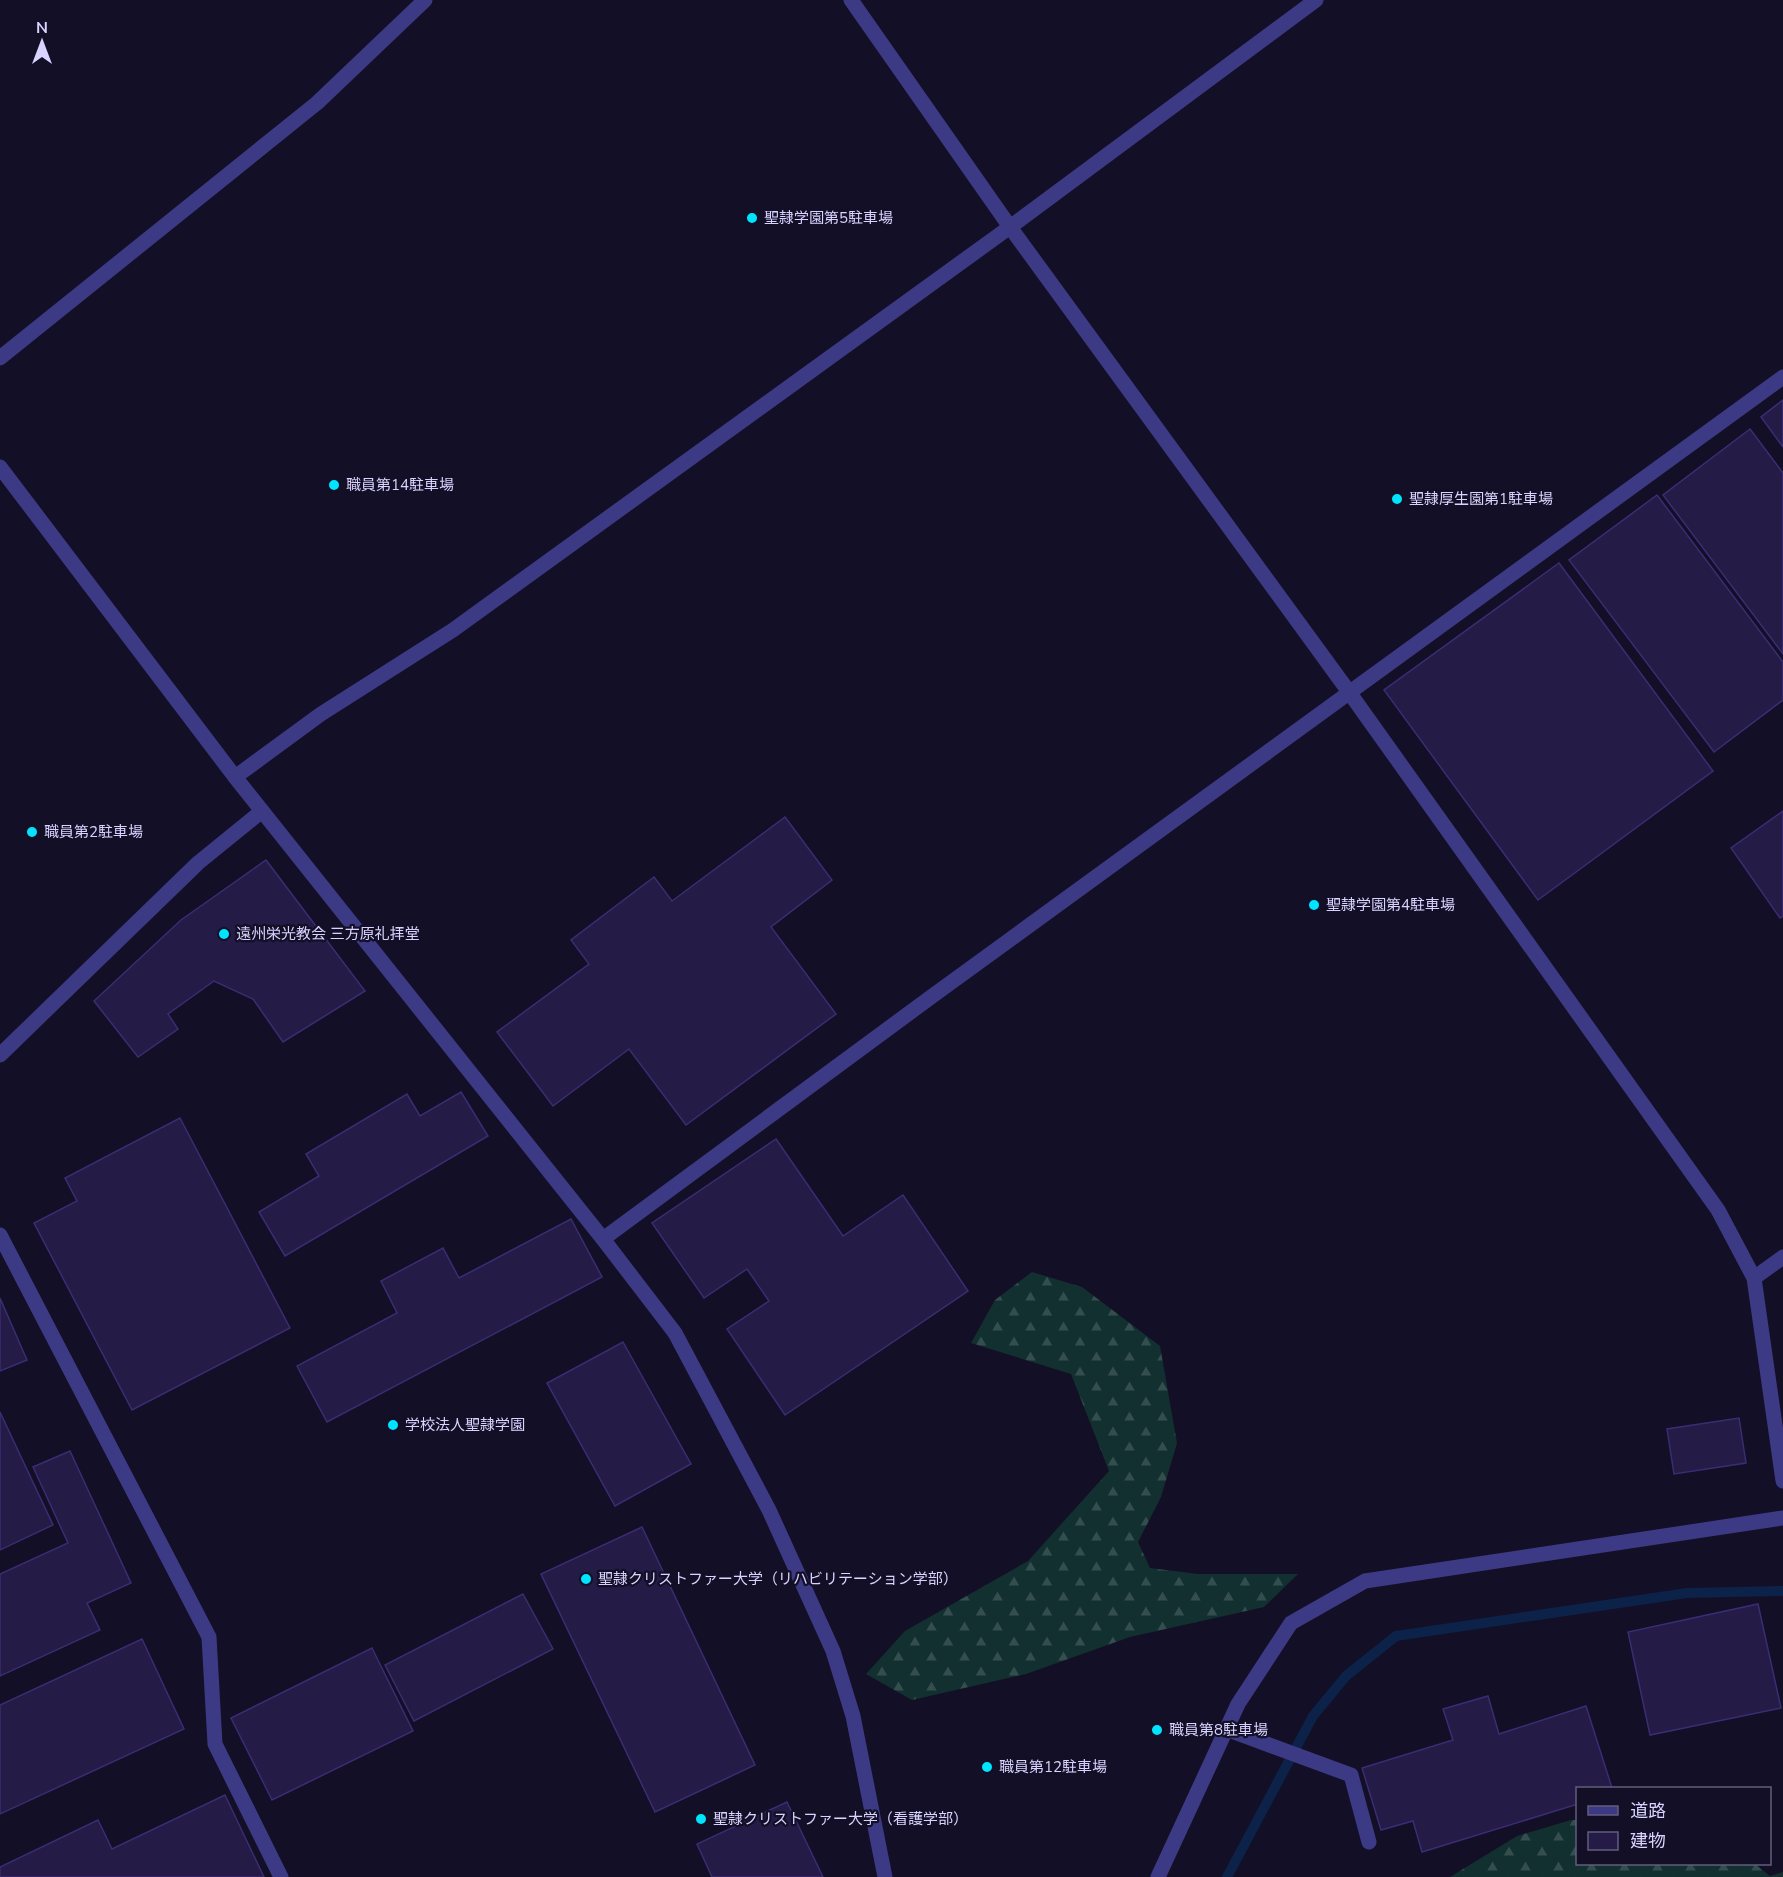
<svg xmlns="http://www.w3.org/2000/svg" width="1783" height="1877" font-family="'Nunito Sans','Noto Sans JP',sans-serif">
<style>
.forest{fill:url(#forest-firs)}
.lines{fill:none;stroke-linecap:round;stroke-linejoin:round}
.stream{stroke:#0c2248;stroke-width:10}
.building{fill:#241b47;stroke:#3b2d73;stroke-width:1.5}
.minor{stroke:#3d3a85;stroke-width:15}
.poi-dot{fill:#00e5ff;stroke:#130f26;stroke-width:2}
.labels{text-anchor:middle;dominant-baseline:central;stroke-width:4.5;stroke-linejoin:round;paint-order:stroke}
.poi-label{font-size:15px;fill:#d9d4ff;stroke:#130f26;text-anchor:start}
</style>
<defs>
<pattern id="forest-firs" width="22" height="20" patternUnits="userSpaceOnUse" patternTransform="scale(1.5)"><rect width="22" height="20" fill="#12302f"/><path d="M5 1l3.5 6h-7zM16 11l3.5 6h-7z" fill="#344d4e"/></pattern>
</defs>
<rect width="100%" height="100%" fill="#130f26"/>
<g class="forest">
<path d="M1032,1272l50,15 78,59 17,97 -16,54 -23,45 12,26 48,6h100l-34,33 -134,30 -104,37 -114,26 -46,-26 39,-43 123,-70 81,-90 -38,-97 -100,-31 24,-43z"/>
<path d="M1571,1820h6l1,44h177l15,12 13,-4v5h-333l67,-41z"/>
</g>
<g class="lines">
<path class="stream" d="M1227,1877l86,-161 33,-40 50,-40 291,-43 96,-2"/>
</g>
<g class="building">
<path d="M1783,400v47l-22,-30z"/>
<path d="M1750,429l33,44v181l-120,-159z"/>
<path d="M1657,495l126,167v38l-69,52 -145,-192z"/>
<path d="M1559,563l154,208 -175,129 -154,-210z"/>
<path d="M1783,811v105l-3,2 -49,-70z"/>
<path d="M785,817l47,63 -61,47 65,87 -150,111 -57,-76 -76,57 -56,-74 92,-68 -18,-24 83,-63 18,24z"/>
<path d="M266,860l99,131 -82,51 -30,-43 -39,-18 -46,33 10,15 -40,28 -44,-56 87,-81z"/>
<path d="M461,1092l27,44 -203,120 -26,-44 60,-36 -13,-22 101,-60 13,22z"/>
<path d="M180,1118l110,210 -158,82 -98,-187 43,-22 -12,-23z"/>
<path d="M776,1139l67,97 60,-41 65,96 -183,124 -58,-86 42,-28 -22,-32 -43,29 -52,-75z"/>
<path d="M571,1219l31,58 -275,145 -30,-56 100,-53 -16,-32 62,-33 16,30z"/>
<path d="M0,1298l27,62 -27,11z"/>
<path d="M623,1342l68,122 -76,42 -68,-123z"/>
<path d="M0,1412l53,113 -53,25z"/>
<path d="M1739,1418l7,45 -72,11 -7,-45z"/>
<path d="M70,1451l61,132 -44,20 13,27 -100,46v-102l68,-31 -35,-76z"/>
<path d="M642,1527l113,238 -100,47 -114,-238z"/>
<path d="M523,1594l30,55 -139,72 -29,-56z"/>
<path d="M1758,1604l23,104 -131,27 -22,-103z"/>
<path d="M142,1639l42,90 -184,85v-109z"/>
<path d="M372,1648l41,83 -141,69 -41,-82z"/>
<path d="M1488,1696l11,38 87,-28 26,82h-34v16l-156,48 -9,-31 -32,9 -19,-62 91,-28 -10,-31z"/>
<path d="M225,1795l39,82h-264v-10l98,-47 14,29z"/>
<path d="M787,1802l36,75h-111l-15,-33z"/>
</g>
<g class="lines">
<g class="minor">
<path d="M851,0l159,227 339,465 369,518 36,68 29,203"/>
<path d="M0,358l317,-255 108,-103"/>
<path d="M0,467l235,310 368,462 72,94 94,177 64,141 20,65 32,161"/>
<path d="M235,777l86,-63 132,-84 557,-403 306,-227"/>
<path d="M0,1055l198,-192 64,-52"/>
<path d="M0,1235l209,402 6,107 66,133"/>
<path d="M603,1239l328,-242 852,-620"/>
<path d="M1754,1278l29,-21"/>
<path d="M1226,1729l125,46 18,67"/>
<path d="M1158,1877l80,-173 53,-81 74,-42 418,-63"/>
</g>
</g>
<g class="poi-dot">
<circle cx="752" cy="218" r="6"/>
<circle cx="334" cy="485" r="6"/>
<circle cx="1397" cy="499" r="6"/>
<circle cx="32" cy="832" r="6"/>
<circle cx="1314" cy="905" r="6"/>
<circle cx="224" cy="934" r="6"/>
<circle cx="393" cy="1425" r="6"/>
<circle cx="586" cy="1579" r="6"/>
<circle cx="1157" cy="1730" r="6"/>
<circle cx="987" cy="1767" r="6"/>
<circle cx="701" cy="1819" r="6"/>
</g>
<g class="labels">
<g class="poi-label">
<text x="764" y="218">聖隷学園第5駐車場</text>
<text x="346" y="485">職員第14駐車場</text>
<text x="1409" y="499">聖隷厚生園第1駐車場</text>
<text x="44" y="832">職員第2駐車場</text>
<text x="1326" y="905">聖隷学園第4駐車場</text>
<text x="236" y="934">遠州栄光教会 三方原礼拝堂</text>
<text x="405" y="1425">学校法人聖隷学園</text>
<text x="598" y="1579">聖隷クリストファー大学（リハビリテーション学部）</text>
<text x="1169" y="1730">職員第8駐車場</text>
<text x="999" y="1767">職員第12駐車場</text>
<text x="713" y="1819">聖隷クリストファー大学（看護学部）</text>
</g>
</g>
<rect x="1576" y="1787" width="195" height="78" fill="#130f26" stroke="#625e7d" stroke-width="1.5"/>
<rect x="1588" y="1806" width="30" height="9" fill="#3d3a85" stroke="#625e7d" stroke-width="1.5"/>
<text x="1630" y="1817" font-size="18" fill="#d9d4ff">道路</text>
<rect x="1588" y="1832" width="30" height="18" fill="#241b47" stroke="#625e7d" stroke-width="1.5"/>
<text x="1630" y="1847" font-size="18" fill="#d9d4ff">建物</text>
<g transform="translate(42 42)" stroke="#130f26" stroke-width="4.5" paint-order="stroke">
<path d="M0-4.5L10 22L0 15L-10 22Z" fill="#d9d4ff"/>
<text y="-9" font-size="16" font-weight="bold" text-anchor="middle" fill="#d9d4ff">N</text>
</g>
</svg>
